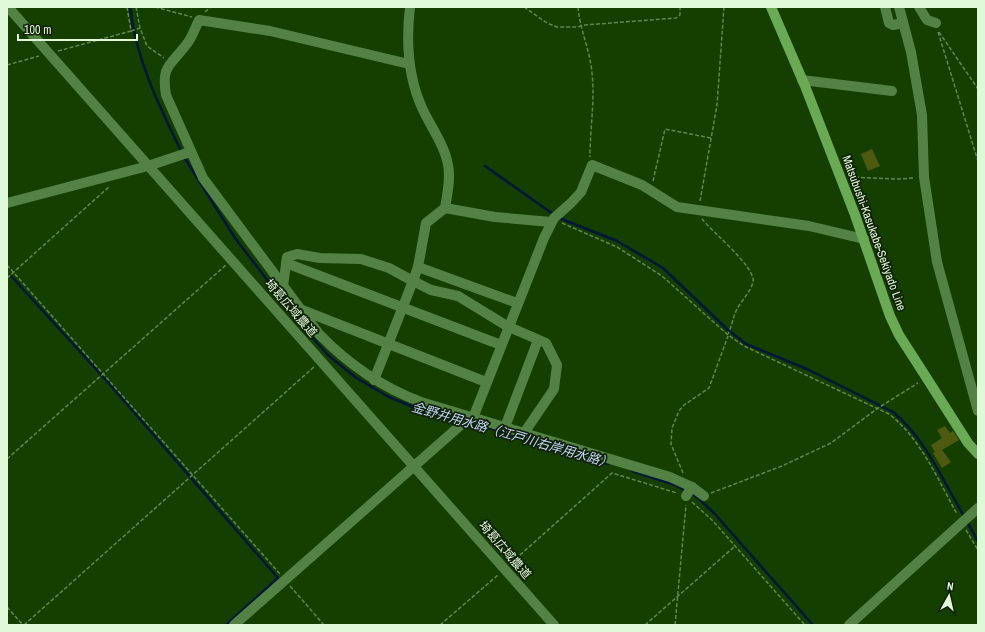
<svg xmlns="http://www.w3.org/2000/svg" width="985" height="632" font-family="'Archivo Narrow','Noto Sans JP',sans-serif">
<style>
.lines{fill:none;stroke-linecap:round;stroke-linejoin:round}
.stream{stroke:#01163a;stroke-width:2.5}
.building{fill:#4f5a11}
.path{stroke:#628652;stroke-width:1.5;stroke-dasharray:4 2;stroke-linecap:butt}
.minor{stroke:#548245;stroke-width:10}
.major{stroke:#6baa55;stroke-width:10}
.labels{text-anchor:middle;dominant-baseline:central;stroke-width:3.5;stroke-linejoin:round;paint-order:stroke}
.street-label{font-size:12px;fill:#e0f9d8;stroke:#0f2108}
.water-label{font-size:13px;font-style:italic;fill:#c2d7f7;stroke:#0f2108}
</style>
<rect width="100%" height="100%" fill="#143f00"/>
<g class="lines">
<g class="stream">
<path d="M130,7c6,52 29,99 52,146"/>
<path d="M184,157l51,81 69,90 24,27 27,22 34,20 39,16 33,7"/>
<path d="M485,166l68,48"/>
<path d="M559,218l58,23 46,27 64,61 19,15 61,25 86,43c32,26 50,69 71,104"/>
<path d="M12,277l93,102 173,199 -52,47"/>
<path d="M466,421l142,43"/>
<path d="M632,471l43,14 11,6"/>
<path d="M690,493l7,4 17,16 99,112"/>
<path d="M967,522l11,19"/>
</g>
</g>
<g class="building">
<path d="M872,149l8,17 -12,5 -7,-17z"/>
<path d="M945,426l5,7 3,-2 6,9 -17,10 9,12 -9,6 -9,-15 2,-1 -4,-7 11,-7 -5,-8z"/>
</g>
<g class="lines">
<g class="path">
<path d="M136,7l4,21 7,18 17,12"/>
<path d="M155,7l37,10"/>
<path d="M524,7l23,16 10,4h20l8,-2 91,-7 4,-3v-8"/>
<path d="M578,7c2,23 12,43 14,66 3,28 -2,56 -2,84"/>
<path d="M205,12l6,-5"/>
<path d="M131,31l9,-3"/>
<path d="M938,32l40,129"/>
<path d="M939,32l39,57"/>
<path d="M58,51l73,-20 -4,-24"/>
<path d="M7,65l32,-9"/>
<path d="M849,177l49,2 17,-1"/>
<path d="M653,181l12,-52 46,9"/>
<path d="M700,201l17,-96 7,-98"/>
<path d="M702,219c10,13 54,48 51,63 -2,9 -11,18 -16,27 -4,8 -5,17 -9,25"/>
<path d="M562,223l55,24 45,29 66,59 16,11 145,68c32,25 49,66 68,100"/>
<path d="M7,265l273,309"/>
<path d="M7,278l103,-92"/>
<path d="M7,459l219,-194"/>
<path d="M683,473l-12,-29 1,-16 7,-17 5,-6 25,-17 19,-52"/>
<path d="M711,493l71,-27 49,-23 47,-35 40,-25"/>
<path d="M692,502l20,18 93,105"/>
<path d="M966,530l12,20"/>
<path d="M511,563l101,-90 65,20"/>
<path d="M290,586l34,39"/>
<path d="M7,607l16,18"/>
<path d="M24,625l291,-259"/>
<path d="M440,625l58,-50"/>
<path d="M645,625l89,-78"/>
<path d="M675,625l11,-120"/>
</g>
<g class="minor">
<path d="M8,7l546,618"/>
<path d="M410,7c-4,34 -2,71 13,103 8,17 22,36 25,55 3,14 -1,30 -3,43l50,9 56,5"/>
<path d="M885,7l4,16 4,2 10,-2"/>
<path d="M899,7l12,45 11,63 2,62 13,85 41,149"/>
<path d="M919,7l8,13 9,3"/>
<path d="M409,64l-139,-33 -71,-11c-4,8 -7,18 -13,25 -16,21 -25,21 -20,50l37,83 116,156c30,31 62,53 102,68l249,75 22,10 12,9"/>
<path d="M802,80l90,11"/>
<path d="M7,203l141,-37 42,-14"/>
<path d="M286,263l215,82"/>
<path d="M418,267l99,36"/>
<path d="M283,286l4,-29 10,-3 23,4 41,1 28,9 24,13 5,-14 8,-44 19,-15"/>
<path d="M302,310l184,72"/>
<path d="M374,380l39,-99 18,9 27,6 49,30 39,17 11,22 -3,24 -30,44"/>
<path d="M473,418l71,-180 10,-20 17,-15 10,-11 11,-27 50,20 35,22 132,19 55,13"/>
<path d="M505,427l33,-87"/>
<path d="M686,496l6,-9"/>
<path d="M234,625l229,-202 3,-7"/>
<path d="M849,625l129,-117"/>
</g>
<path class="major" d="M771,7l34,79 50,129 35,101 9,19 27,42 42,66 10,11"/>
</g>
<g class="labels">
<g class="street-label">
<text transform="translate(874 233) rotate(70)">Matsubushi-Kasukabe-Sekiyado Line</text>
<text transform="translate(291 308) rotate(49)">埼葛広域農道</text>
<text transform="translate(505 550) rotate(49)">埼葛広域農道</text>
</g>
<g class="water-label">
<text transform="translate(512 435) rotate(16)">金野井用水路（江戸川右岸用水路）</text>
</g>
</g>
<rect width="985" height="632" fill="none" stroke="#e0f9d8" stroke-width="16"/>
<g transform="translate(949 596) rotate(8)" stroke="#0f2108" stroke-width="3" paint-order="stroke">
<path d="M0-3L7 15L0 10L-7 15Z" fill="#e0f9d8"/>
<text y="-6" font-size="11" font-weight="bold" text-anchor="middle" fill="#e0f9d8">N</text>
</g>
<path d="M18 34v6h119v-6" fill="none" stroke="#e0f9d8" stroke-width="2"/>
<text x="24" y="34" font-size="12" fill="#e0f9d8" stroke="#0f2108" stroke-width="3" paint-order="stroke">100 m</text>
</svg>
